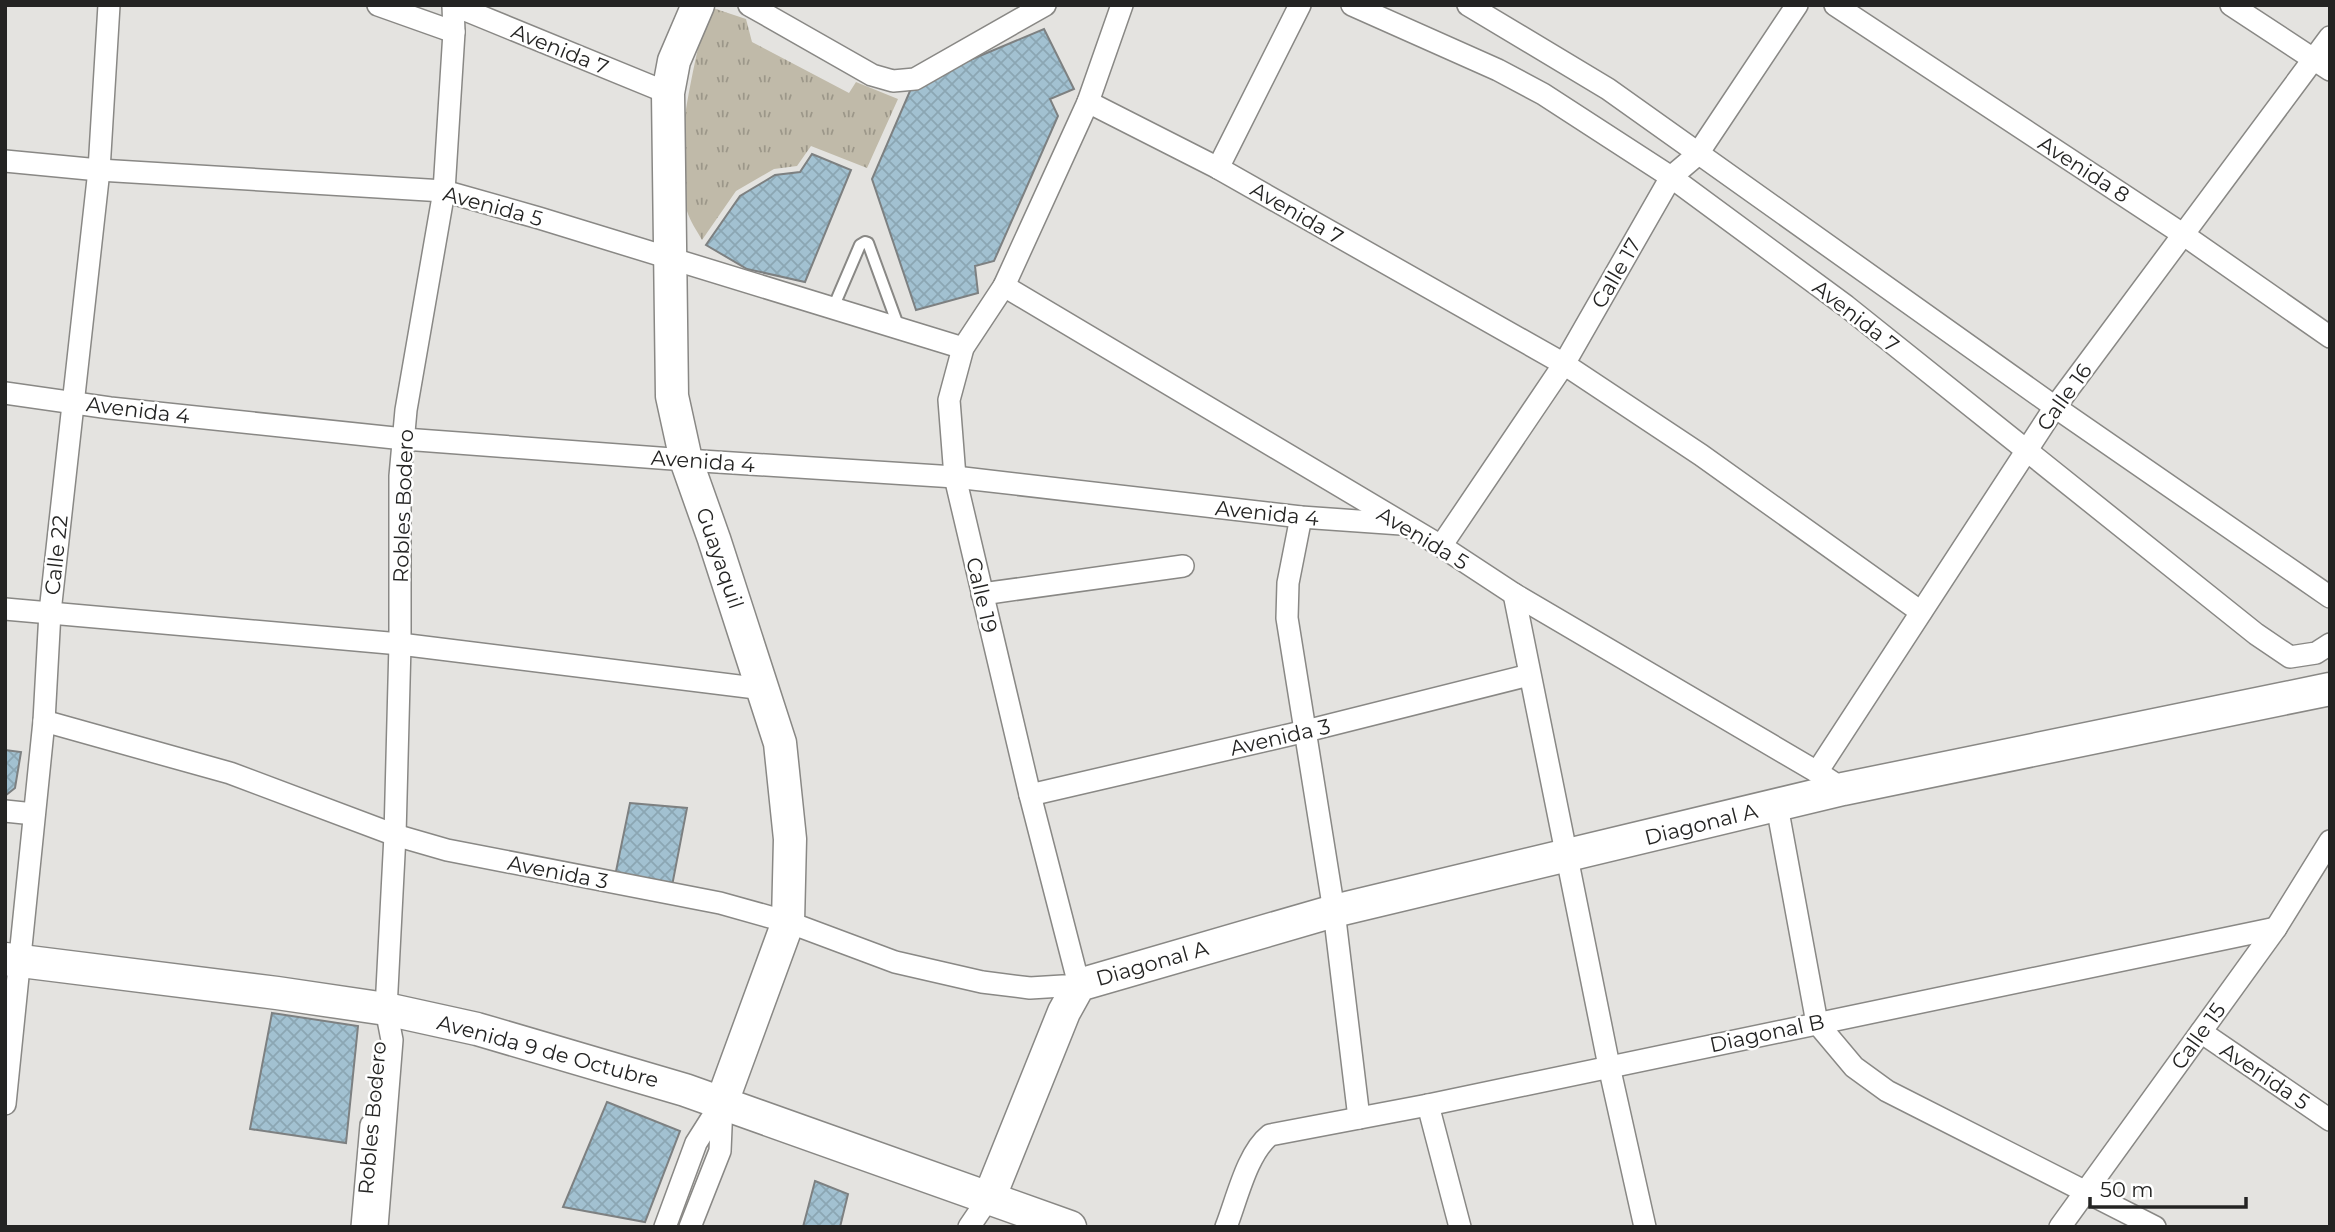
<svg xmlns="http://www.w3.org/2000/svg" width="2335" height="1232" font-family="Montserrat,sans-serif">
<style>
.park{fill:url(#park-tufts)}
.building{fill:url(#building-cross-hatch);stroke:#7d8081;stroke-width:2}
.lines{fill:none;stroke-linecap:round;stroke-linejoin:round}
.lane-casing{stroke:#898885;stroke-width:14}
.street-casing{stroke:#898885;stroke-width:24}
.secondary-casing{stroke:#898885;stroke-width:35}
.lane{stroke:#fff;stroke-width:10}
.street{stroke:#fff;stroke-width:21}
.secondary{stroke:#fff;stroke-width:32}
.labels{text-anchor:middle;dominant-baseline:central;stroke-width:5;stroke-linejoin:round;paint-order:stroke}
.street-label{font-size:21px;fill:#242423;stroke:#fff}
</style>
<defs>
<pattern id="park-tufts" width="24" height="20" patternUnits="userSpaceOnUse" patternTransform="scale(1.75)"><rect width="24" height="20" fill="#c0baa9"/><path d="M3 7l-1-3M5 7V3M7 7l1-3M15 17l-1-3M17 17v-4M19 17l1-3" fill="none" stroke="#9c9789"/></pattern>
<pattern id="building-cross-hatch" width="8" height="8" patternUnits="userSpaceOnUse" patternTransform="scale(1.75)"><rect width="8" height="8" fill="#a2c1d1"/><path d="M0 0l8 8M0 8l8-8" fill="none" stroke="#8ba6b3"/></pattern>
</defs>
<rect width="100%" height="100%" fill="#e4e3e0"/>
<path class="park" d="M707,6l39,13 6,23 97,51 7,-11 42,17 -31,69 -56,-22 -14,20 -23,3 -38,22 -34,49c-5,-9 -12,-19 -15,-29 -18,-56 9,-148 20,-205z"/>
<g class="building">
<path d="M1044,29l30,60 -24,10 8,17 -64,145 -19,5 3,27 -62,17 -44,-131 41,-95z"/>
<path d="M812,154l39,16 -46,112 -58,-13 -41,-24 34,-49 35,-21 25,-3z"/>
<path d="M5,750l16,2 -6,36 -10,8z"/>
<path d="M630,803l57,5 -15,78 -58,-5z"/>
<path d="M272,1013l86,13 -12,117 -96,-14z"/>
<path d="M607,1102l73,29 -35,91 -82,-15z"/>
<path d="M815,1181l33,13 -8,33h-37z"/>
</g>
<g class="lines">
<defs>
<path id="lane" d="M833,308l27,-63 5,-3 3,1 31,85"/>
<g id="street">
<path d="M378,5l76,27"/>
<path d="M453,5l215,88"/>
<path d="M749,5l123,70 21,6 22,-2 130,-74"/>
<path d="M1352,5l146,65 45,24 128,83 175,129 410,328 34,23 26,-4 14,-9"/>
<path d="M1468,5l140,84 447,318 275,190"/>
<path d="M1835,5l349,230 146,102"/>
<path d="M2231,5l99,65"/>
<path d="M1088,102l130,66 346,196 137,91 220,157"/>
<path d="M5,161l94,9 345,21 95,27 424,130"/>
<path d="M1218,168l82,-163"/>
<path d="M1004,286l437,260 73,48 303,178 26,17"/>
<path d="M5,393l105,15 294,31 282,21 269,17 346,40 100,7"/>
<path d="M1301,517l-13,66 -1,35 47,293 25,207"/>
<path d="M1441,546l123,-182 107,-187 26,-22 100,-150"/>
<path d="M982,594l201,-28"/>
<path d="M1514,594l95,472 36,161"/>
<path d="M5,609l395,35 364,45"/>
<path d="M44,721l186,52 165,62 52,15 273,53 68,19 107,40 87,20 48,6 49,-3 -49,-190 -75,-318 -6,-77 14,-52 41,-62 84,-184 34,-97"/>
<path d="M1817,772l238,-365 275,-370"/>
<path d="M1030,795l276,-64 223,-56"/>
<path d="M1777,806l40,217 37,44 33,24 268,136"/>
<path d="M5,811l29,3"/>
<path d="M2201,1032l129,88"/>
<path d="M5,1104l39,-383 6,-109 49,-442 10,-165"/>
<path d="M1428,1105l32,122"/>
<path d="M362,1227l9,-102"/>
<path d="M377,1227l15,-187 -6,-31 9,-174 5,-191v-168l6,-66 38,-219 10,-159 -1,-27"/>
<path d="M665,1227l31,-84 26,-41"/>
<path d="M690,1227l30,-76 2,-47"/>
<path d="M969,1227l21,-31"/>
<path d="M1226,1227c11,-28 21,-74 44,-92l158,-30 848,-177"/>
<path d="M2060,1227l216,-299 54,-87"/>
</g>
<g id="secondary">
<path d="M698,5l-24,56 -6,32 4,303 14,64 28,79 66,204 10,96 -2,83 -66,180"/>
<path d="M5,959l272,34 109,16 91,20 208,61 385,137"/>
<path d="M990,1196l74,-184 15,-27 255,-74 509,-122 487,-100"/>
</g>
</defs>
<use href="#lane" class="lane-casing"/>
<use href="#street" class="street-casing"/>
<use href="#secondary" class="secondary-casing"/>
<use href="#lane" class="lane"/>
<use href="#street" class="street"/>
<use href="#secondary" class="secondary"/>
</g>
<g class="labels">
<g class="street-label">
<text transform="translate(560 49) rotate(22)">Avenida 7</text>
<text transform="translate(2084 169) rotate(33)">Avenida 8</text>
<text transform="translate(493 206) rotate(15)">Avenida 5</text>
<text transform="translate(1297 213) rotate(30)">Avenida 7</text>
<text transform="translate(1616 273) rotate(-60)">Calle 17</text>
<text transform="translate(1856 316) rotate(38)">Avenida 7</text>
<text transform="translate(2064 397) rotate(-54)">Calle 16</text>
<text transform="translate(138 410) rotate(7)">Avenida 4</text>
<text transform="translate(703 461) rotate(4)">Avenida 4</text>
<text transform="translate(403 506) rotate(-88)">Robles Bodero</text>
<text transform="translate(1267 513) rotate(6)">Avenida 4</text>
<text transform="translate(1423 538) rotate(31)">Avenida 5</text>
<text transform="translate(56 555) rotate(-84)">Calle 22</text>
<text transform="translate(720 558) rotate(71)">Guayaquil</text>
<text transform="translate(982 595) rotate(77)">Calle 19</text>
<text transform="translate(1280 737) rotate(-13)">Avenida 3</text>
<text transform="translate(1701 824) rotate(-14)">Diagonal A</text>
<text transform="translate(558 872) rotate(11)">Avenida 3</text>
<text transform="translate(1152 963) rotate(-16)">Diagonal A</text>
<text transform="translate(1767 1033) rotate(-12)">Diagonal B</text>
<text transform="translate(2198 1036) rotate(-54)">Calle 15</text>
<text transform="translate(548 1051) rotate(15)">Avenida 9 de Octubre</text>
<text transform="translate(2265 1076) rotate(34)">Avenida 5</text>
<text transform="translate(372 1118) rotate(-85)">Robles Bodero</text>
</g>
</g>
<rect width="2335" height="1232" fill="none" stroke="#242423" stroke-width="14"/>
<path d="M2090 1197v10h156v-10" fill="none" stroke="#242423" stroke-width="3.5"/>
<text x="2100" y="1197" font-size="21" fill="#242423" stroke="#ffffff" stroke-width="5" paint-order="stroke">50 m</text>
</svg>
